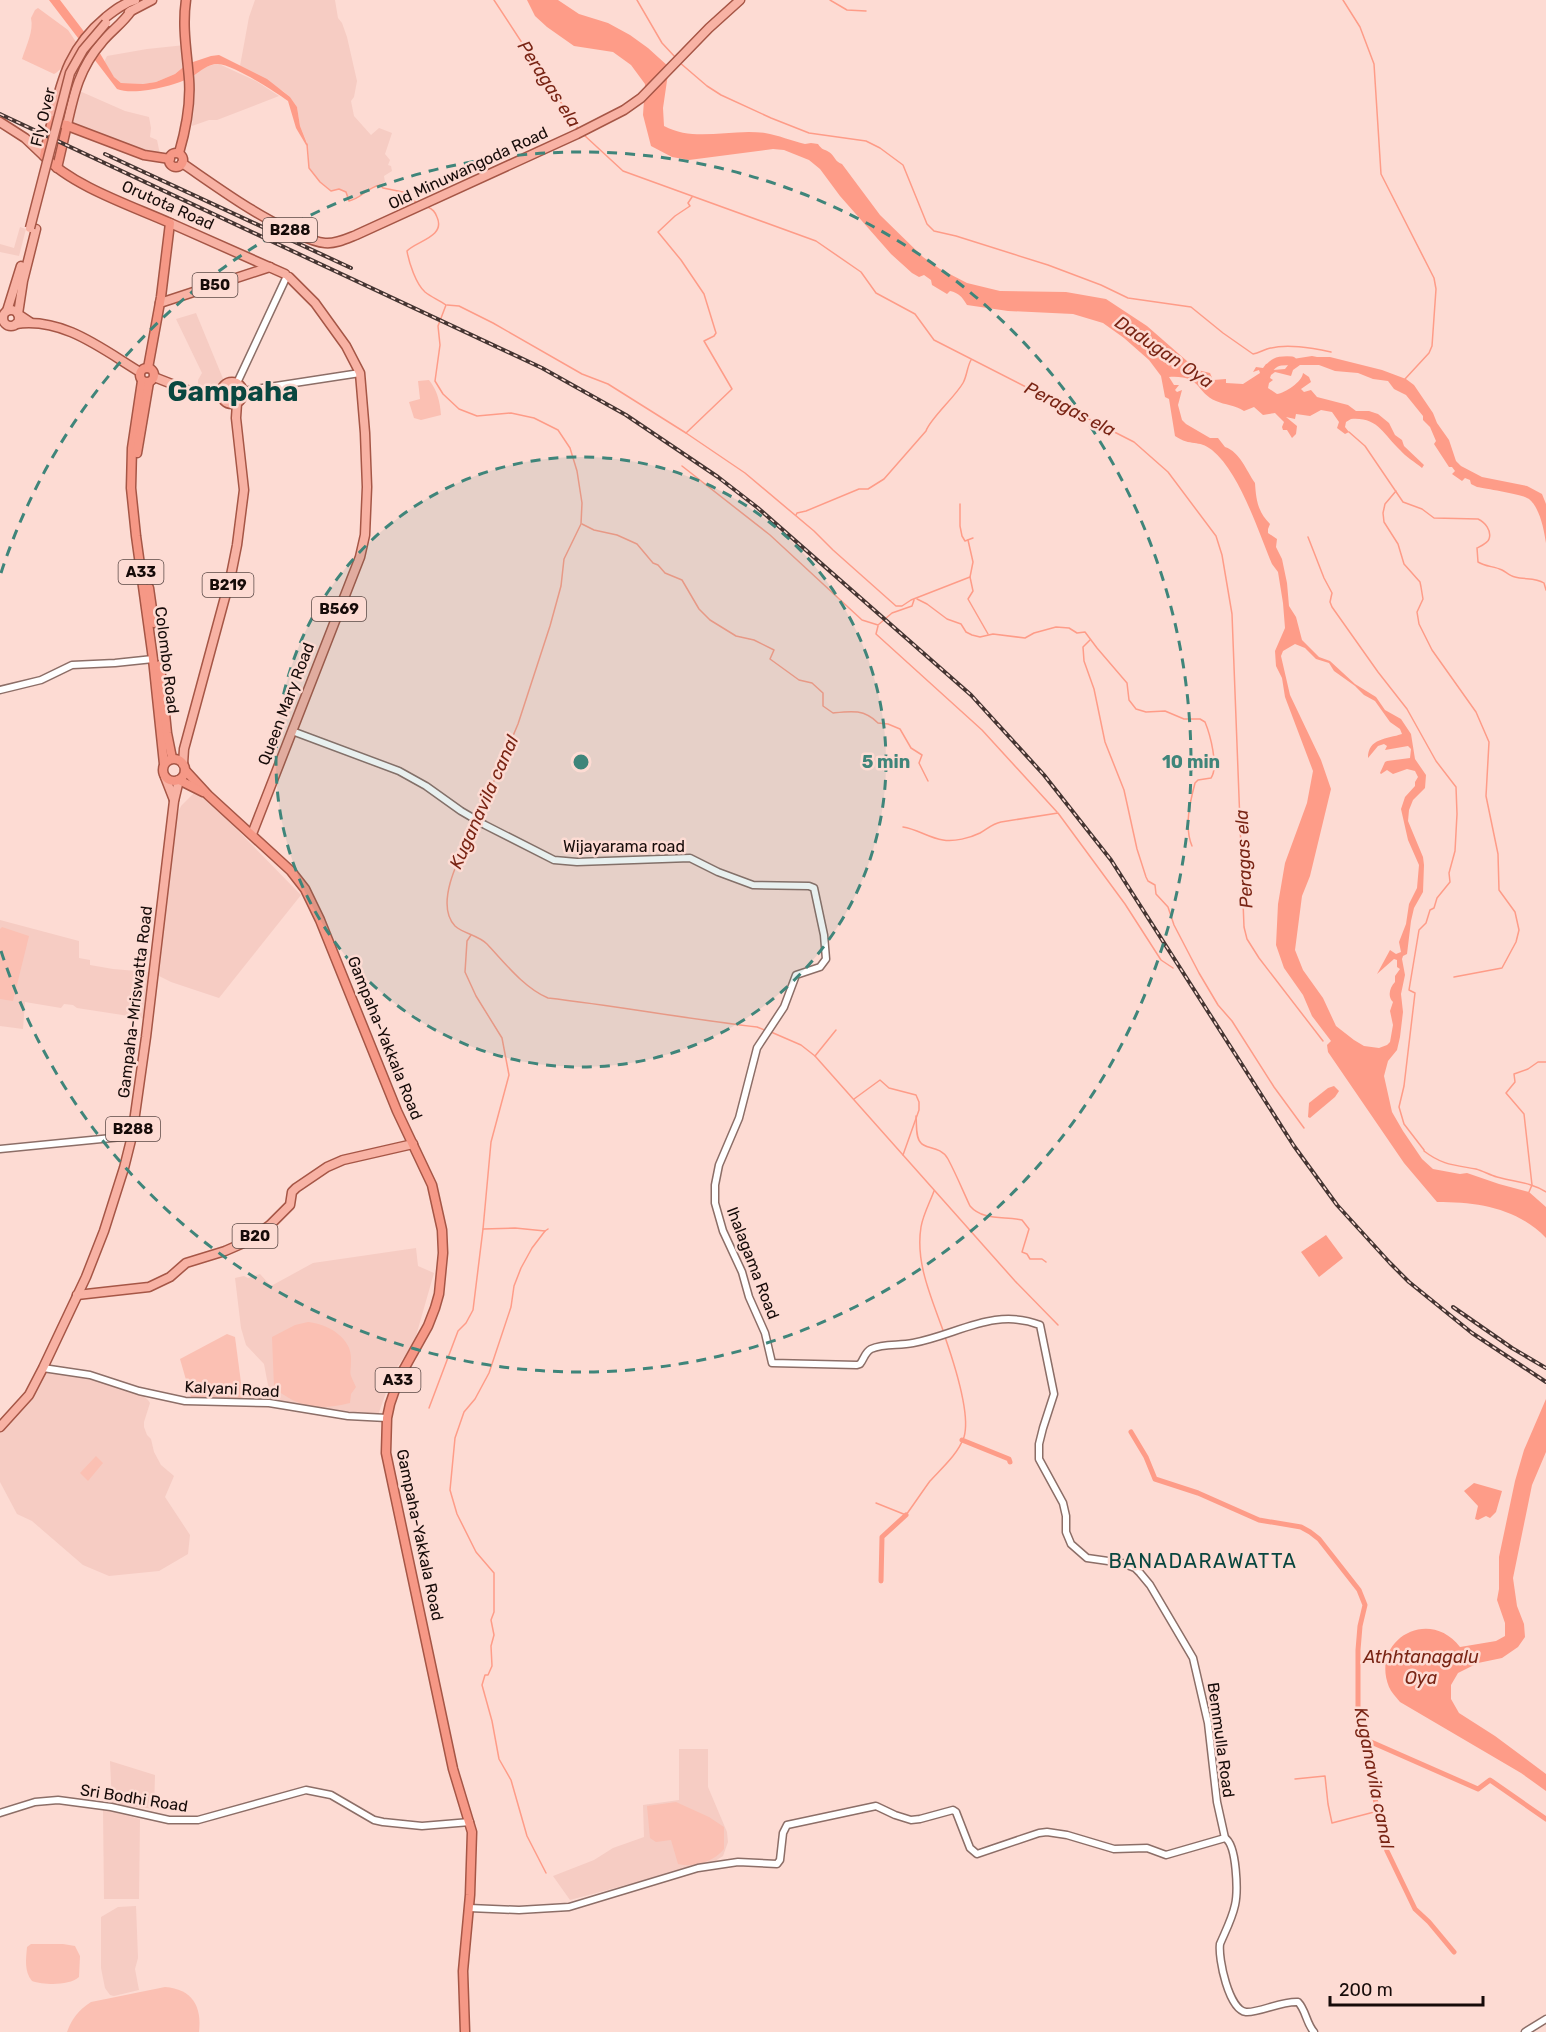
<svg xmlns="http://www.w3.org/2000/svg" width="1546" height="2032" font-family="Rubik,sans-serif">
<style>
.built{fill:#f6ccc3}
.green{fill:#fbc0b3}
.water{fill:#fe9c88;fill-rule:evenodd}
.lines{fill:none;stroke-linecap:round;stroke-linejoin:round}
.stream{stroke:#fe9c88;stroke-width:1.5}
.canal{stroke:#fe9c88;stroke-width:5}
.river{stroke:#fe9c88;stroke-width:9}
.tertiary-casing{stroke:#8c6e67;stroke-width:9}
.primary-casing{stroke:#a65646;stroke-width:11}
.trunk-casing{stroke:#a65646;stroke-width:11}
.tertiary{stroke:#fff;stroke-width:6}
.primary{stroke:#f8b2a4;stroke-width:8}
.trunk{stroke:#f69886;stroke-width:8}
.rail-casing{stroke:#453532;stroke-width:4}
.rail{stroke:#fddbd3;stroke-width:1.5;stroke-dasharray:4.5;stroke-linecap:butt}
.primary-bridge-casing{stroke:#a65646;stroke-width:11;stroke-linecap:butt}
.primary-bridge{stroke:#f8b2a4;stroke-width:8}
.ring{fill:none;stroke:#3f857a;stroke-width:3;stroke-dasharray:10 8}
.labels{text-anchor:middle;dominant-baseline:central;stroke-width:5;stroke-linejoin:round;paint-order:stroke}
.shield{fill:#fddbd3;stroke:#5b4946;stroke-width:1.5}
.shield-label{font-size:15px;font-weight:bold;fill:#160b09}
.street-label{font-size:16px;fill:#160b09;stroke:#fddbd3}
.water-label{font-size:18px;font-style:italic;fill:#792414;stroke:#fddbd3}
.quarter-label{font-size:20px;letter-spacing:1.5px;fill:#094740;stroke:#fddbd3}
.town-label{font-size:28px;font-weight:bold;fill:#094740;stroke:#fddbd3}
.centre{fill:#3f857a;stroke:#fddbd3;stroke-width:3}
.ring-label{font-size:18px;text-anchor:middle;font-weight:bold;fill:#3f857a;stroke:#fddbd3;stroke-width:5;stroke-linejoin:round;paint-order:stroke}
</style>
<rect width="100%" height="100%" fill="#fddbd3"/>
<g class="built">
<path d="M255,0h80l3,18 4,5 5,14 10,44 -3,16 -3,4 3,15 17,19 8,-7 13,5 -7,21 5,6 -2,5 3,1 1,5 -8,5 1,6 -15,6 -14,11 -7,2 -3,-9 -7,-3 -8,2 -11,-9 -11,-14 -1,-23 -8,-19 -3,-19 -7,-10 -7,-6 -43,-25 9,-49z"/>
<path d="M185,45l2,19 -12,10 -19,8 -13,2 -22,-1 -7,-6 -10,-15 3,-6 40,-7z"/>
<path d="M219,64l37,17 23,15 -62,24h-8l-17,6 2,-20 -2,-30 14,-10z"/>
<path d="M75,89l50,22 24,6 2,11 -1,9 7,3 4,19 -94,-34z"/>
<path d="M20,227l6,2 -7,27 -19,-4v-8l14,4z"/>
<path d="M196,313l28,68 -9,8 -17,-2v-7l4,-7 -26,-54z"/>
<path d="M195,792l9,4 97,99 -82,103 -48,-16 -14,-7 17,-153 7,-16z"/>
<path d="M0,920l79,21v17l11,2v5l23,4 35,3 -5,46 -9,2 -5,-4 -52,-8 -4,-3 -9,-1 -3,4 -36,-6 -2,27 -23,-3z"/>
<path d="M416,1248l2,18 16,7 -20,70 -21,30 -15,42 -107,-14 -7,-37 -18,-19 -5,-17 -6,-50 9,-2 4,2 12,-4 11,12 42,-23z"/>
<path d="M44,1367l44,10 53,17 7,6 2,3 -6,19v5l3,8 4,4 3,13 7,13 13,11 -9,21 25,38 -2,19 -29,17 -50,5 -26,-11 -51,-44 -15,-7 -17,-32v-50z"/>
<path d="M679,1749h29v38l19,45 1,10 -5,14 -8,5 -43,10 -27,9 -75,20 -17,-24 41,-16 19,-12 31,-11 -1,-32 36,-5z"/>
<path d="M110,1761l45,14 -1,34 -42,-5z"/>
<path d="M103,1809l37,10 -1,80h-35z"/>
<path d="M136,1906l2,52 -3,11 4,21 -25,6 -4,-1 -5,-7 -4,-20v-51l17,-10z"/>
</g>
<g class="green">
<path d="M38,8l30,22 8,12c-7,10 -11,27 -22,32l-32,-15c4,-13 12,-28 9,-41l4,-8z"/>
<path d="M429,380c8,10 11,21 12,35l-20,5 -7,-2 -5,-16 11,-3 -2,-18z"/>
<path d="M2,927l27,9 -16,65 -13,-2v-70z"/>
<path d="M308,1322c19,2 44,15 43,38 0,16 -3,10 5,27l-5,7 -1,9c-32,8 -50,5 -76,-15l-2,-51 23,-12z"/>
<path d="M227,1334l8,3 8,61 -52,-1 -11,-38z"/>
<path d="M96,1456l7,7 -15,18 -8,-8z"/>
<path d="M676,1802l33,15 15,10v22c-11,13 -30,19 -46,15l-7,-24 -15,2 -6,-4 -3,-32z"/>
<path d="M31,1944h32l12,2 5,10 -1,21c-10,9 -35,8 -47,4 -8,-10 -6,-22 -5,-34z"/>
<path d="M165,1987c27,2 37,19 34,45h-132c5,-14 12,-22 24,-30z"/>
</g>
<g class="water">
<path d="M49,0h11l38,50 16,27 7,6 22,1 13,-2 19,-8 12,-10 24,-8 8,-1 48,24 23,18 7,10 3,19 8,20 -2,-1 -10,-17 -8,-27c-14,-10 -54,-36 -70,-37 -11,0 -17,7 -25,12 -17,10 -59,20 -76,13z"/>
<path d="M527,0h31l21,14 29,9 22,12 18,13 21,19 -6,41 1,18c32,17 66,2 101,7 13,2 27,8 40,11l6,-1 7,1c4,6 6,5 11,8 6,4 6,10 13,12l38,51 43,42 17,12 27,14 33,8 66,1 40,7 41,27 40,35 10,4 1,5 12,3 3,7 13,-1v4l17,1 17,-11 -1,-3 -6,2 3,-5 7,1 3,-4 4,-1 3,3v4l12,-1 4,-5h-8l-1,-3 32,-5 5,1h13l52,13 24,9 8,6 19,28 4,10 12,17 7,21 5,5 21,11 45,9 15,8 4,10v39c-2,-13 -6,-35 -17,-44 -7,-5 -42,-10 -52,-12l-6,-3 -1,-4 -5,-2 -3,3 -10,-7 3,-3 -3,-4h-3l-15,-23 2,-3 -6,-14 -7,-7v-4l-17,-21 -12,-6 -6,-8 -15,-2 -15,-6 -23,-2 -16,-6h-19l-7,5 -2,6 -16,-4 -4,3 -1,3 3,2 -4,3 -1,5 9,6c8,-1 25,-12 26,-21l6,4 2,5 -10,7 3,3 7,-2 6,7 31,8 8,6h13l9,3 11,9 6,12 7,5 2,6 20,19 -2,3c-7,-6 -16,-11 -22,-18 -17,-16 -22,-33 -49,-31l-5,3 -1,5 4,5 -4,2 -8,-6 2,-6 -7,-10 -11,-2 -11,6 -14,-2 -1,5 -9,-2 11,9 -1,8 -4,4 -5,-8h-4l-1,-3 2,-5 -9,-9 -12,2 -9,-8 -10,4c-9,-6 -19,-6 -28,-10 -20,-8 -14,-26 -47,-24l5,8h5l-4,5 2,2 5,-2 -4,15 4,15 4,4 24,14h8l7,9c15,5 21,23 30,36 1,17 3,29 15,41l-2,5v4l9,6 -1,8 6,12 5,24 2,23 7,11 6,23 17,17 11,4 25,23 21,13 9,13 16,9 10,15 4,25 11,16 -1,13 -12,12 -4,10 -1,11 15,36 1,8 -1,27 -9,16 -3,13 -4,33 -4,2 -1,3 3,16 -4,19 2,18 -3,25 -3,13 -9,11 -4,15 8,36 11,19 19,28 11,10 27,5 7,-1 32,11 30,8 17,15v31c-29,-30 -68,-36 -109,-36l-33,-39 -76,-111 -1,-7 4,-4 -19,-25 -9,-21 -19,-27 -8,-23 2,-41 7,-41 22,-60 6,-32 -28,-74 -3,-19 -6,-12 -1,-15 10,-23 -2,-25 -5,-31 -6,-8c-14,-33 -32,-91 -60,-114 -14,-11 -21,-3 -37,-14l-6,-37 -4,-2 -4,-21 -12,-16 -25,-22 -21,-15 -30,-9 -65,-3 -41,-6c-5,-8 -8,-12 -17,-14l-3,3 -15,-9 -1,-5 -7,-5 -5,2 -7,-4 -21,-19 -51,-58 -20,-27 -11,-9 -25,-10 -11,-1 -84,11 -17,-3 -21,-11 -8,-31 2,-31 -14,-19 -18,-13 -39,-6 -27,-19 -12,-11zM1295,644l10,4 11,11 13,4 5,8 21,15 9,9 11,6 15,21 10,7 2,5c-15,5 -34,4 -34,24l10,-12 6,-2 3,2 -2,4 23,-4 3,3 -1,9 -23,3 -2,1 -5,11 1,1 6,-4 6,4 14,-5 8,2 3,6 -3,5v4l-10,11 -4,12 7,31 11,25 -2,23 -8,16 -3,20 -7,18 2,10 -5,2 -6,-4 -13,24 17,-15 3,1v7l3,2 -5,7v6c-5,5 -8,14 -2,20l-3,9 3,14 -3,17 -3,3 -8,3 -15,-2 -10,-6 -18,-14 -13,-28 -20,-28 -8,-20 7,-54 8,-20 21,-87 -10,-29 -31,-65 -9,-39 2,-5z"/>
<path d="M1334,1086l5,5 -4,6 -25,21 -2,-1 1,-14 19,-15z"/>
<path d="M1326,1235l17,23 -24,19 -18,-25z"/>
<path d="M1546,1399v53l-14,33 -19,93 4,28 7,18 1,13 -7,10 -16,11 -24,5 -20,10 -7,12v14l8,14 36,23 51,38v17l-25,-18 -121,-71c-4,-5 -9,-10 -11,-15 -19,-47 40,-81 71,-40l36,-6 9,-5v-13l-8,-23 2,-11v-32l16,-76 9,-31z"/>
<path d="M1474,1483l28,8 -6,21 -6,6 -4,-2 -8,4 -3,-1 3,-13 -14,-15z"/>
</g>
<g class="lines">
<g class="stream">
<path d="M494,0l85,130"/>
<path d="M637,0l25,43 14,15"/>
<path d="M830,0l17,10 19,1"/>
<path d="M1343,0l17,27 14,37 7,110 53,104 2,11 -4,57 -3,7 -24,26"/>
<path d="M679,62l28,24 14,9 50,23 38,15 57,8 14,7 23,17 24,59 7,7 22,5 92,29 53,20 27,13 63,9 32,26 30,21c6,-1 8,-3 14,-5 19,-6 45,-1 64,3"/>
<path d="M584,135l39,36 193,70 45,31 15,21 39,21 19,26 200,102 34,30 48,64 6,19 10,59 12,313 3,12 12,19 64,83"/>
<path d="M307,144l2,24 11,14 11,9 8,-2 7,3 3,9c13,-3 17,-13 31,-16l3,3 20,4 14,11"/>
<path d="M692,197l-4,6 2,3 -15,10 -17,16 23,28 23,34 12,39 -2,3 -10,5 28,48 -46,44 59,40 69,58 19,19 63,56h6l9,-6 59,-23"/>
<path d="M427,207c6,2 8,5 10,10 9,20 -21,24 -30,34 2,12 9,33 18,41 6,5 14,8 21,13l-8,21 2,19 -5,36 8,13 16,15 18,7 34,-3 23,5 24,12 12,18 7,23 5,32 -1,21 -17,35 -3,27 -11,40 -32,98 -40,95"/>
<path d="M447,305l12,1 34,17 89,51 26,10 78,49"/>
<path d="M1349,432l16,14 38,56 19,7 12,9 44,1c7,3 14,12 11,20 -1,4 -8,7 -12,9l1,14c8,5 16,4 24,8 4,2 8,6 13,7 10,3 20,0 29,6l2,7"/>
<path d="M682,466l88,69 92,85 16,5 14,-12 20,-7 2,-6"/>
<path d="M1396,491l-11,13 -2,9 1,9 14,22 6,20 16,18 1,5 2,12 -6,13 2,12 13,26 44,62 13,30 -3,54 12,58 1,36 16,22 4,18 -3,12 -14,26 -48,9"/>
<path d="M960,504v22l2,10 3,5 8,-3"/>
<path d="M796,515l1,-2 9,-2 53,-22h9l16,-10 42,-48c4,-12 29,-34 37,-48 4,-7 4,-16 8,-23"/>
<path d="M582,524l12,6 23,5 20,9 16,19 5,2 7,8 17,7 17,29 11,11 26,16 18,4 20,10 -4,9 29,21 13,3 11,10v13l10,7c18,-2 31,-4 45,10l10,1 12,5 11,19 11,7 -3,8 9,18"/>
<path d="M1308,537l16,41 8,15 -2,9 2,5 46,65 29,37 29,52 20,26 1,27 -2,37 -6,22 1,9 -13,16 -3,10 -4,2 -4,13 -7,7 -10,60 6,3 -11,93 -5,21 5,17 20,26v1c18,14 30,14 52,18 7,2 14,6 21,8 17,5 34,5 49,15"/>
<path d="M968,540l5,22 -3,15 3,14 -5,8 20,35"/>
<path d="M917,599l10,5 20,15 14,5 5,8 6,3 8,2 13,-3 32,4 9,-5 22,-6 13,1 8,5 8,-1 12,16 30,35 2,17 7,9 10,3 19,-1 19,8h16l5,3c5,12 14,45 6,56l-13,2 -3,3c-5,19 -11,44 -3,63"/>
<path d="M878,626l-2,8 106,96 75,82"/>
<path d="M1090,640l-7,7 1,14 10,28 11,53 19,48 13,59 9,28 2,4 7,4 1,9 12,13 6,18 25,48 19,32 14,16 42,66 30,41"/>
<path d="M476,823c-11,24 -44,79 -21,103 9,8 23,9 32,18 17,18 37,44 61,54 70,8 139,21 209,29l10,4"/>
<path d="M903,827c14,2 26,11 40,13 11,2 27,-2 37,-7 7,-4 12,-9 21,-11l57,-9 67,91 36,56 12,8"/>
<path d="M471,935l-4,6 -2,31 11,24 26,42 7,37 -18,67 -8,87"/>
<path d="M836,1030l-21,26 200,225 43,44"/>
<path d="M771,1032l30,13 14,11"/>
<path d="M854,1099l26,-19 9,8 27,7 3,7v8l-16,45"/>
<path d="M916,1116c1,8 -1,21 5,27 4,6 20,3 27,16 8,15 15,32 22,47 13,15 34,10 52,14l7,9 -7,23 5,2 3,5h12l4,3"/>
<path d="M934,1191c-4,11 -11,24 -13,36 -6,36 11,72 23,106"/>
<path d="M1529,1192l3,-7 -8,-71 -18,-21 9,-11 -1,-8 14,-5 10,-7h8"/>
<path d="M545,1231l-13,17 -11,20 -7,18 -3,21 -22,66 -14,26 -11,13 -9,26 -5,52 7,24 19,38 18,21v39l-3,8 3,15 -3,11 1,20 -4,9h-3l-3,10 10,36 7,38 12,21 16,56 19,37"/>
<path d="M429,1408l29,-77 8,-8 7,-13 10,-81 32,-1 30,3 3,-2"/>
<path d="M876,1503l30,12c8,-11 16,-23 24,-34 12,-13 28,-27 34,-44 7,-23 -11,-77 -19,-100"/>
<path d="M1295,1779l30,-3 3,28 4,19 46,-12"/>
</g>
<g class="canal">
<path d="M1131,1432l15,25 9,22 43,14 61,27 42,7 9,5 9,7 40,51 6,15 -5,21 -2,24v64l23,114 6,23 28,58 14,13 25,30"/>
<path d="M962,1440l47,19 1,3"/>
<path d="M881,1581l1,-44 24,-22"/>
<path d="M1362,1738l116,51 12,-9 56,39"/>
</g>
<path class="river" d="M1265,375c7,-13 12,-15 27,-14"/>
<defs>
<g id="tertiary">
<path d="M0,317h4"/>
<path d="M237,383l49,-105"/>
<path d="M243,391l117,-18"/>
<path d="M0,690l41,-10 31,-15 43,-2 38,-4"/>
<path d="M292,731l107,40 27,15 35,25 24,14 69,35 23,2 113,-4 28,14 35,13 56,1 5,2 10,47 2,24 -6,8 -24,8 -12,32 -27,41 -18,70 -20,47 -4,20v18l8,28 19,41 7,25 16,36 7,30 85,2 3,-1c4,-5 5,-12 11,-15 13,-6 28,-3 42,-6 44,-8 81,-36 127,-18l14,69 -11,34 -4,16v15l24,44 3,13v16l5,12 16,14 35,5 13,5 5,5 10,12 43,73 15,65 9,79 8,36"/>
<path d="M0,1149l132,-13"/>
<path d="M43,1368l47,7 49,16 46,10 84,2 79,13 39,2"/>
<path d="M0,1813l35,-11 23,-2 53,7 58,13h29l108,-30 25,5 43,25 9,2 39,4 48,-4"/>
<path d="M469,1908l50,2 50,-3 129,-39 40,-6 39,2 3,-4 3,-27 4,-8 89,-19 19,9 16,5 9,-1 33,-9 3,2 14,36 7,6 62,-21 8,-1 20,3 47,14 33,-1 19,7 59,-17c12,7 13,54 10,67 -3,14 -10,27 -15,39 -2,15 9,66 26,68 13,1 35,-11 52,-10 8,8 8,21 16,30"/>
<path d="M1525,2032l21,-13"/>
</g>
<g id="primary">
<path d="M129,12l23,-12"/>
<path d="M52,120c10,-44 19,-74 54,-103 9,-7 18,-14 29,-17"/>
<path d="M0,122l25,16 19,18"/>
<path d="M67,125c7,-32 13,-58 35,-83 9,-11 21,-19 29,-31"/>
<path d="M182,163c35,24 69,49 107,67 12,5 23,12 36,13 11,1 21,-4 31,-8l221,-101 47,-24 17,-12 68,-70 31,-28"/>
<path d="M170,223l115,51"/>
<path d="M160,303l110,-36"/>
<circle cx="11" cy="318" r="8"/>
<path d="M7,311l14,-45"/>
<path d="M30,322l-12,-8 5,-33 13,-52"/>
<path d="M16,324c47,-7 86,25 124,48"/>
<path d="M154,377l41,16h26"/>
<circle cx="232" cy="393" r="11"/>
<path d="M183,764l1,-15 47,-174 6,-30 7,-55 -8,-72 1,-15"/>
<path d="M165,777l9,23"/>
<path d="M252,834l108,-277 5,-22 2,-48 -2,-54 -5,-60 -14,-27 -31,-43 -26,-26"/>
<path d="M77,1295l72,-8 21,-10 16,-14 39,-12 23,-10 22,-16 20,-20 2,-13 4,-4 31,-21 16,-7 70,-16"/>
<path d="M0,1427l29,-32 14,-27 43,-91 18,-46 20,-63 8,-32 14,-99 28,-236 5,-21"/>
</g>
<g id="trunk">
<path d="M179,153c7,-24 12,-48 10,-74 -2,-26 -7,-52 -3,-79"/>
<circle cx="176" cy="160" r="7"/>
<path d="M57,168l10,-43"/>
<circle cx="147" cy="375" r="7"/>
<path d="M148,368l13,-71 9,-74c-38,-17 -98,-37 -126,-67l8,-36 92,35 26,4"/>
<path d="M142,381l-10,67 -1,40 5,48 17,123 11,105"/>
<path d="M137,453l12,-71"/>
<path d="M149,588l5,35"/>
<path d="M160,665l7,68 5,25"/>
<circle cx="174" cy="770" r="11"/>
<path d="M185,770l23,25 83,76 14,18 15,31 77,191 35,74 10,45 1,23 -4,41 -4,14 -7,18 -29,52 -9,26 -3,14 -1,35 67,316 19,63 -2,63 -7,76 2,61"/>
<path d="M179,780l24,12"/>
</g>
</defs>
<use href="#tertiary" class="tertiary-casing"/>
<use href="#primary" class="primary-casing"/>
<use href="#trunk" class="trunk-casing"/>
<use href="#tertiary" class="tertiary"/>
<use href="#primary" class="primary"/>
<use href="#trunk" class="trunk"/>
<defs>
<g id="rail">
<path d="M0,114l542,254 84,47 92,62 40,31 213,187 73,80 67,85 183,286 43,59 53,58 19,19 63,51 74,49"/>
<path d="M105,154l246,114"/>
<path d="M1453,1307l59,41 34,20"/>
</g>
</defs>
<use href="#rail" class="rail-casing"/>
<use href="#rail" class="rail"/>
<defs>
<path id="primary-bridge" d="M30,228l40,-155 13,-23 23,-27"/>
</defs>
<use href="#primary-bridge" class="primary-bridge-casing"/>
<use href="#primary-bridge" class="primary-bridge"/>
</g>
<circle cx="581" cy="762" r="305" fill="#3f857a" fill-opacity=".12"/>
<g class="ring">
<circle cx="581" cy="762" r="305"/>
<path d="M1 573A610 610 0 1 1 1 951"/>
</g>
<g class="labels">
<g class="shield">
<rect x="263" y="218" width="54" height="24" rx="4.5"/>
<rect x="192.5" y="273" width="45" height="24" rx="4.5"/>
<rect x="118.5" y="560" width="45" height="24" rx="4.5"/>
<rect x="202.5" y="573" width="51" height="24" rx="4.5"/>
<rect x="312" y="597" width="54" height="24" rx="4.5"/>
<rect x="106" y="1117" width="54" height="24" rx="4.5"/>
<rect x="232.5" y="1224" width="45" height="24" rx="4.5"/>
<rect x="375.5" y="1368" width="45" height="24" rx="4.5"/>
</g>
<g class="shield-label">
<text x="290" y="230">B288</text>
<text x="215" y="285">B50</text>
<text x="141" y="572">A33</text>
<text x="228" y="585">B219</text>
<text x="339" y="609">B569</text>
<text x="133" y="1129">B288</text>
<text x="255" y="1236">B20</text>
<text x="398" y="1380">A33</text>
</g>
<g class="street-label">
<text transform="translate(43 117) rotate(-76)">Fly Over</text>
<text transform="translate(468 168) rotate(-25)">Old Minuwangoda Road</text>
<text transform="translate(168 205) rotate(24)">Orutota Road</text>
<text transform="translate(167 660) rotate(83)">Colombo Road</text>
<text transform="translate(286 704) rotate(-69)">Queen Mary Road</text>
<text x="624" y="846">Wijayarama road</text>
<text transform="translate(135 1002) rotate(-83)">Gampaha-Mriswatta Road</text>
<text transform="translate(385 1038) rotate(68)">Gampaha-Yakkala Road</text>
<text transform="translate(753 1263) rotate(69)">Ihalagama Road</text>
<text transform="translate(232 1389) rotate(3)">Kalyani Road</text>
<text transform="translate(420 1535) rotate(78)">Gampaha-Yakkala Road</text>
<text transform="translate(1221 1740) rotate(82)">Bemmulla Road</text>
<text transform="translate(134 1798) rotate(9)">Sri Bodhi Road</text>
</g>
<g class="water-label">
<text transform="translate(549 84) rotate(57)">Peragas ela</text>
<text transform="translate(1164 352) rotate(34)">Dadugan Oya</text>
<text transform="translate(1070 409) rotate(27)">Peragas ela</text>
<text transform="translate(484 802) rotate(-66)">Kuganavila canal</text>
<text transform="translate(1244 859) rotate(-93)">Peragas ela</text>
<text x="1421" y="1657">Athhtanagalu<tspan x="1421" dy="21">Oya</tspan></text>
<text transform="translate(1374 1778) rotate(79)">Kuganavila canal</text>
</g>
<g class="quarter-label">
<text x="1203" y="1561">BANADARAWATTA</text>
</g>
<g class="town-label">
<text x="233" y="391">Gampaha</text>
</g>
</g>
<circle cx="581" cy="762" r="9" class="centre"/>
<g class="ring-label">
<text x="886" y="768">5 min</text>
<text x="1191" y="768">10 min</text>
</g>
<path d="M1330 1996v9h153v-9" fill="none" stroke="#160b09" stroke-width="3"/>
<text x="1339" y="1996" font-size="18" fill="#160b09" stroke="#fddbd3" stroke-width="4.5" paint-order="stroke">200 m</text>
</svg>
